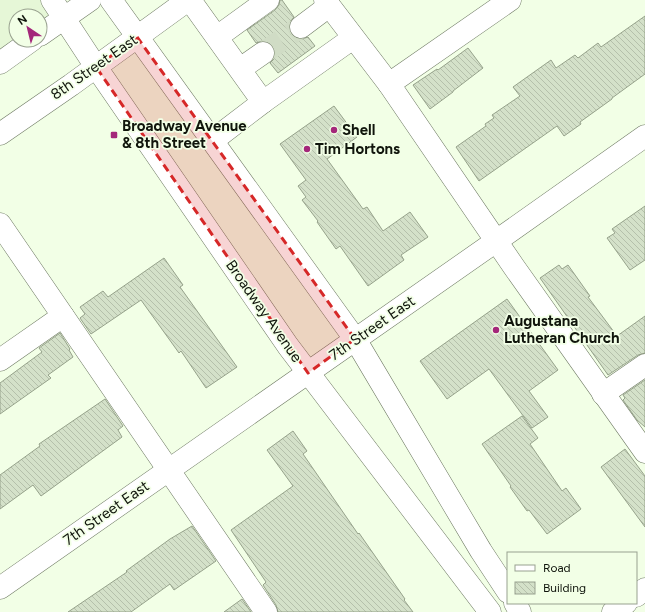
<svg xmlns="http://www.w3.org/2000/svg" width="645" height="612" font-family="Figtree,sans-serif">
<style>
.built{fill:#e6f7d7}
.building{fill:url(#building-back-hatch);stroke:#96a28b}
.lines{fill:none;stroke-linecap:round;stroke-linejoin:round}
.minor-tunnel{stroke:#d0dcc5;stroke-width:22;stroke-dasharray:22 11;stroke-linecap:butt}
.minor-casing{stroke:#6f7a64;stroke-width:23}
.major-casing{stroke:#6f7a64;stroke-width:23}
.minor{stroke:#fff;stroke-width:22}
.major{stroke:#fff;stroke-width:22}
.marked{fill:#d62828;fill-opacity:0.2;stroke:#d62828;stroke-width:3;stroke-dasharray:8 5;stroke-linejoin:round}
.poi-dot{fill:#a4277a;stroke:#f2ffe6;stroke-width:1.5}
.labels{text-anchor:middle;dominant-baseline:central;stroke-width:3.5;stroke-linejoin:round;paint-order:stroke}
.street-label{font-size:15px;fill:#10150c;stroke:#f2ffe6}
.poi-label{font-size:15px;font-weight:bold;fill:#10150c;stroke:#f2ffe6;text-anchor:start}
</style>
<defs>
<pattern id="building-back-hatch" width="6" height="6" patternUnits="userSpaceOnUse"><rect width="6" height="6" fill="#d4e1c9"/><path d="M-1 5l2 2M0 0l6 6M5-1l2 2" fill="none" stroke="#b5c0ab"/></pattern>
</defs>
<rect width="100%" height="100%" fill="#f2ffe6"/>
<path class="built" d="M0,0h52l12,17 -24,18v-19h-24v24l-16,23z"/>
<g class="building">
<path d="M280,0h2l12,17 -4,5 -1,6 2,7 5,3 6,1 6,-2 7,9 -37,27 -8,-10 4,-4 1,-7 -2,-6 -4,-4 -7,-1 -6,2 -9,-13 28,-20 4,-5z"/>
<path d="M645,16v58l-33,24v1l-32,23 1,2 -17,12 -7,-10 -78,55 -23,-34 30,-21 -1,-2 9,-6 -2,-3 28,-19 -7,-9 38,-27 5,8 19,-13 3,3 20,-15 3,4z"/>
<path d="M468,48l15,20 -30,23v1l-23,17 -17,-24 24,-16 1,1z"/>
<path d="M334,106l23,31 -30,22 36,50 4,-2 16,24 27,-19 18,25 -27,18 3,5 -36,26 -28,-40 -4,3 -19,-27 1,-1 -16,-21 4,-3 -8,-11 8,-6 -26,-36z"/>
<path d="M645,206v54l-15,10 -23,-32 8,-5 -3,-4z"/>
<path d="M164,258l19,27 -3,2 57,80 -31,21 -25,-37 -2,2 -38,-53 -50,34 -11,-16 5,-4 -5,-7 23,-16 5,6z"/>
<path d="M559,265l3,4 6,-4 22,31 -2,1 29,39 28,-20v37l-7,2 -30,20 -68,-97z"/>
<path d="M507,299l51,71 -29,21 19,26 -16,11 -43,-59 -42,30 -27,-38z"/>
<path d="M60,333l10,16 -1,1 4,7 -25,18 3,3 -51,36v-31l42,-31 -3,-4z"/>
<path d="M645,380v47l-8,-7 -14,-20 2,-2 -2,-3z"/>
<path d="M105,399l18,27 -5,4 4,7 -81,59 -8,-11 -33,24v-34l40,-29 -1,-2z"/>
<path d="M522,416l16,22 -8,6 32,47 4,-3 15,21 -34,25 -18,-24 -2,1 -17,-24 1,-1 -29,-42z"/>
<path d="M293,431l14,20 -4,3 55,80 1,-1 46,66 -1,1 9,12h-135l-2,-7 -13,-20 3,-3 -35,-52 62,-44 -26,-36z"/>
<path d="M625,449l20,27v51l-44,-60z"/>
<path d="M192,526l24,35 -42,29 -4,-6 -39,28h-63l59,-40 -1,-1 44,-32z"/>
<path d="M242,599l9,13h-27z"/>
</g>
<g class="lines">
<path class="minor-tunnel" d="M263,53l38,-26"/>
<defs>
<g id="minor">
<path d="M190,0l73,102 90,-64"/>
<path d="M325,0l64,84 125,183 131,185"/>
<path d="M301,27l28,-21"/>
<path d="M217,37l51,-37"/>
<path d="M240,69l23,-16"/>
<path d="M389,84l121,-84"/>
<path d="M212,141l51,-39"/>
<path d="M0,224l266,388"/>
<path d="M0,360l63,-44"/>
<path d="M603,394l42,-29"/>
<path d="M0,588c215,-151 431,-300 645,-452"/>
<path d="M636,596l9,-7"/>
<path d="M613,612l13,-9"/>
</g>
<g id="major">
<path d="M52,0l44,67 192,279 202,266"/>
<path d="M111,0l244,339 126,212 27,41"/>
<path d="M40,35l50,-35"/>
<path d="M0,63l32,-23"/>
<path d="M0,134l71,-49 117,-85"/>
<path d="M515,603l5,9"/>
</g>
</defs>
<use href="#minor" class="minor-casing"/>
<use href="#major" class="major-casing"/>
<use href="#minor" class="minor"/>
<use href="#major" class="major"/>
</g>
<path class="marked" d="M137,37l218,302 -47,34 -212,-306z"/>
<g class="poi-dot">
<circle cx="334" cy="130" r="4"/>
<rect x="110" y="131" width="8" height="8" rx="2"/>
<circle cx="307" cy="149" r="4"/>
<circle cx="496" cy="330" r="4"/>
</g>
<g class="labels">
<g class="street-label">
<text transform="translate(94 67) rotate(-35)">8th Street East</text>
<text transform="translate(264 311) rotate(55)">Broadway Avenue</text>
<text transform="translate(372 328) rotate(-35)">7th Street East</text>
<text transform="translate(106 513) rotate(-35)">7th Street East</text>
</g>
<g class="poi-label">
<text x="122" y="126">Broadway Avenue<tspan x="122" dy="17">&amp; 8th Street</tspan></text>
<text x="342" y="130">Shell</text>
<text x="315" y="149">Tim Hortons</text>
<text x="504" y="321">Augustana<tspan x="504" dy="17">Lutheran Church</tspan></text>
</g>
</g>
<rect x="507" y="552" width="130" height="52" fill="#f2ffe6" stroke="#98a18f"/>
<rect x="515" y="565" width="20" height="6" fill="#ffffff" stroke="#98a18f"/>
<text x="543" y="572" font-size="12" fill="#10150c">Road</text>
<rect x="515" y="582" width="20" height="12" fill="url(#building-back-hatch)" stroke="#98a18f"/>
<text x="543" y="592" font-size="12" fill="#10150c">Building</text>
<g transform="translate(28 28) rotate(325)"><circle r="19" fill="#f2ffe6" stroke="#98a18f"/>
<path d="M0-3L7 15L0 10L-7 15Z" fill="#a4277a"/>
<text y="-6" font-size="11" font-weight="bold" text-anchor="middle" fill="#10150c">N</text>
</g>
</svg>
